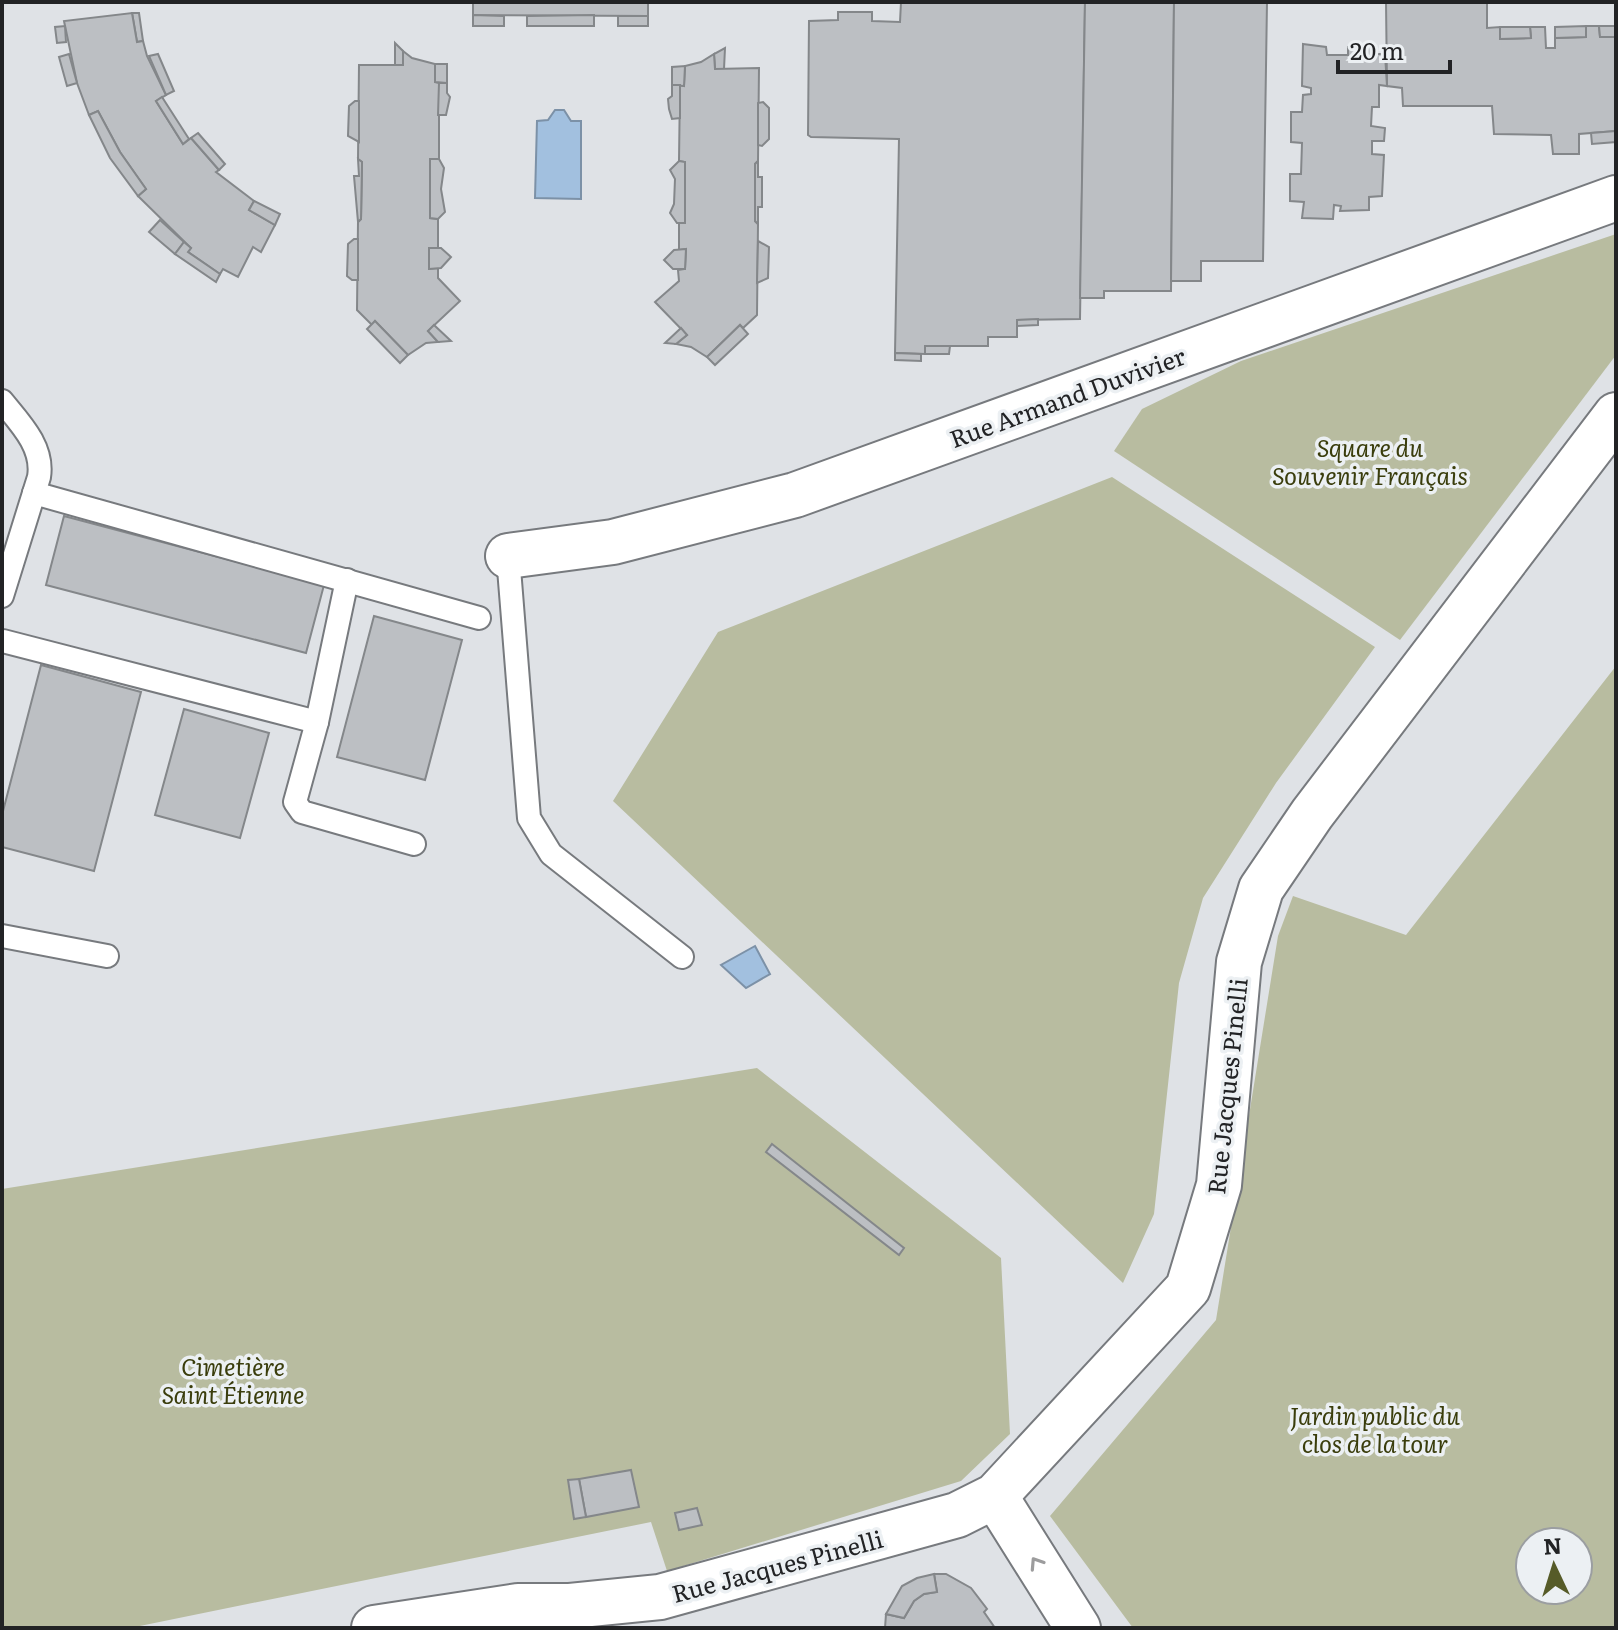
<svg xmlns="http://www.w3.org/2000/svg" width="1618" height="1630" font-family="Literata,serif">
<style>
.green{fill:#b8bca0;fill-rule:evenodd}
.water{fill:#a2c0df;stroke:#7c91a7;stroke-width:2}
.building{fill:#bcbfc3;stroke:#84878a;stroke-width:2}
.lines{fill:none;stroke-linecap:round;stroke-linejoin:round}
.service-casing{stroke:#777a7e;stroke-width:26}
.minor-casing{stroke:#777a7e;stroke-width:48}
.service{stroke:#fff;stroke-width:22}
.minor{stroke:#fff;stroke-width:44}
.oneway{stroke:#9c9c9d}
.labels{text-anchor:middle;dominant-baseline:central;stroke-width:7;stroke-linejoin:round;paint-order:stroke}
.street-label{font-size:24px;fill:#222325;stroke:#ecf0f3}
.park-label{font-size:24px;font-style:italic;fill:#3a3d0c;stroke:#ecf0f3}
</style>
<rect width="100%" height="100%" fill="#dfe2e6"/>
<g class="green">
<path d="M1616,234v121l-216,285 -286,-189 28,-42 99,-48z"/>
<path d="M1112,477l263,170 -99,136 -73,115 -24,85 -25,231 -31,69 -510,-482 105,-169z"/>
<path d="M1616,666v962h-483l-83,-112 166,-196 62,-384 15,-40 113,39zM1530,1542h48v48h-48z"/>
<path d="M757,1068l244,190 9,176 -49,47 -294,90 -16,-49 -521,106h-128v-439z"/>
</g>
<g class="water">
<path d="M555,110h9l7,11h10v78l-46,-1 2,-77 11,-1z"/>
<path d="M755,946l15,28 -24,14 -25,-23z"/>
</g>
<g class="building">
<path d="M473,2h175v14l-175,-1z"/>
<path d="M901,2h184l-5,317 -63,1v17h-29v9h-63v8l-30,-1 4,-214 -88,-2 -3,-2 1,-114 29,-1v-8h34v9l28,1z"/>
<path d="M1085,2h89l-3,289h-67v7h-24z"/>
<path d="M1174,2h93l-4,259h-62v20h-30z"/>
<path d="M1386,2h101v26l13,-1v12l31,-1 -1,-11h15l1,21h9v-10l31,-1v-11h13l1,11h16v94l-37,3v20h-26l-2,-19 -57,-1 -2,-28h-89l-1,-18 -15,-2z"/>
<path d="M132,13h7l4,28 -6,1z"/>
<path d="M132,13l5,29 6,-1 4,15 19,39 -10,6 27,43 8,-6 28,32 -3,2 38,29 -5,9 26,15 -14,27 -8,-5 -15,30 -15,-8 -3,5 -32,-22 3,-4 -53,-52 8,-7 -26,-37 -22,-41 -9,4 -12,-32 -13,-62z"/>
<path d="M473,15l31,1v10h-31z"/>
<path d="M594,15v11h-67v-10z"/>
<rect x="618" y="16" width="30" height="10"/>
<path d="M65,26l1,16 -9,1 -2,-16z"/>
<path d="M1586,26v11l-31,1v-11z"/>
<path d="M1599,26h17v11h-16z"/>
<path d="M1500,27h30l1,11 -31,1z"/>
<path d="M395,43l8,8v14h-8z"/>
<path d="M1303,44l23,3 1,8h21v-8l15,-1 12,1v7h10l2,32 -8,-1v22h-7l-1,19 14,2 -1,13h-12v13l12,1 -2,41 -13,1v13l-29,1 1,-5 -7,-1 -1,14 -31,-1 2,-16 -14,-1v-27h11l1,-31 -11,-1v-30h11l1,-17 8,-1v-6l-9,-2z"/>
<path d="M725,48l-1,21h-9l-1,-15z"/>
<path d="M403,51l9,7 23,6v18l4,1v76h-9v59l8,1v29h-9v21l9,-1v10l22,23 -32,30 10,11 -12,1 -18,12 -33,-34 -3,4 -15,-15 1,-88 3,-3 1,-57 -4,-3 1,-94h44z"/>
<path d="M69,54l8,29 -10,3 -8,-29z"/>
<path d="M158,54l16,37 -8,4 -17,-39z"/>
<path d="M714,54l1,15 44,-1 -1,93 -3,3v57l3,3 -1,91 -14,13 -3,-3 -33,32 -16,-10 -15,-3 11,-9 -32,-33 24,-21 -1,-11 7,-1 1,-20 -7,1v-27h6v-61l-6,-1 1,-76 4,1 1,-20 16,-4z"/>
<path d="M435,64h12v19l-12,-1z"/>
<path d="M685,66l-1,20 -12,-1v-18z"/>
<path d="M439,83h8v10l3,4 -4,18h-8z"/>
<path d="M672,85h8v33l-8,1 -3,-10 -1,-10 4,-3z"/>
<path d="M162,97l27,42 -6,5 -27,-43z"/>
<path d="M355,101h4v41l-11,-6 1,-30z"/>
<path d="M763,102l6,6v31l-7,7 -4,-1v-42z"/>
<path d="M98,111l22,41 26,37 -8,7 -28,-38 -21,-43z"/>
<path d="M1616,131v11l-24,2 -1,-11z"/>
<path d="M198,133l27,31 -6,6 -28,-32z"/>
<path d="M358,159l4,3 -1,57 -3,3 -4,-46h5z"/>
<path d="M430,159h9l5,9 -3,21 4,23 -7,7 -8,-1z"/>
<path d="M679,161l6,1v61h-8l-7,-10 4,-9 1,-25 -5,-9z"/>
<path d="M758,161v16h4v30h-4v17l-3,-3v-57z"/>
<path d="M254,201l26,13 -5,11 -26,-15z"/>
<path d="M160,220l24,22 -9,12 -26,-22z"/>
<path d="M354,239h4v41h-6l-5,-4 1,-32z"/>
<path d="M758,241l11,6 -1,31 -11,5z"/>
<path d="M184,242l7,6 -3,4 32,22 -4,8 -41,-28z"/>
<path d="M429,248h12l10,9 -10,11 -12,1z"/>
<path d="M686,249l-1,20h-12l-9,-9 10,-10z"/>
<path d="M1038,319v6l-21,1v-6z"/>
<path d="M375,321l33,34 -8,8 -33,-34z"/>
<path d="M434,325l17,16 -13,1 -10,-11z"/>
<path d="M740,325l8,9 -33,31 -8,-8z"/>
<path d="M681,328l6,7 -11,9 -11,-1z"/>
<path d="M925,346h25l-1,8h-24z"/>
<path d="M895,353l26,1v7l-26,-1z"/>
<path d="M64,516l260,69 -18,68 -260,-68z"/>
<path d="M374,616l88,24 -37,140 -88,-23z"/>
<path d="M41,665l100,27 -47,179 -92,-24v-32z"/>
<path d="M184,709l85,24 -29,105 -85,-23z"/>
<path d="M772,1144l132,104 -5,7 -133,-103z"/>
<path d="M631,1470l8,37 -53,10 -7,-38z"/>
<path d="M579,1479l7,38 -12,2 -6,-39z"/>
<path d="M697,1508l5,17 -23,5 -4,-17z"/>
<path d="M934,1574h12l25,14 16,21 -3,3 11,16h-110l1,-14 18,4 10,-17 10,-7 13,-2z"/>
<path d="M934,1574l3,18 -13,2 -10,7 -10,17 -18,-4 16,-28 15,-8z"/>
</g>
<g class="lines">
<defs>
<g id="service">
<path d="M2,401c18,22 42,46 37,76l-37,119"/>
<path d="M34,493l445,125"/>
<path d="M508,556l21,262 22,36 131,103"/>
<path d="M347,580l-30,142 -22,80 7,10 112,32"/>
<path d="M3,641l314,81"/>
<path d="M2,936l105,20"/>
</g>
<g id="minor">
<path d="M508,556l105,-14 182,-47 821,-297"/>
<path d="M995,1496l83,132"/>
<path d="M374,1628l144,-22h52l90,-9 297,-82 38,-19 193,-208 31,-103 20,-223 22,-73 51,-75 304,-399"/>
</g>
</defs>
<use href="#service" class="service-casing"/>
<use href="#minor" class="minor-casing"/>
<use href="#service" class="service"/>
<use href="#minor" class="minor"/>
</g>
<defs><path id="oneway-chevron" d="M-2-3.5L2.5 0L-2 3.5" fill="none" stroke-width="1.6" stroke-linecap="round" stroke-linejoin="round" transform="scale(2)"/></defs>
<use class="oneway" href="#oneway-chevron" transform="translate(1036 1563) rotate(-123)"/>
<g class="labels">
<g class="street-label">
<text transform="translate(1067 396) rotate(-20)">Rue Armand Duvivier</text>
<text transform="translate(1226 1086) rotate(-84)">Rue Jacques Pinelli</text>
<text transform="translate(777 1565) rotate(-15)">Rue Jacques Pinelli</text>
</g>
<g class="park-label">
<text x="1370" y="446">Square du<tspan x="1370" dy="28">Souvenir Français</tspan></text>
<text x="233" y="1365">Cimetière<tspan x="233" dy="28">Saint Étienne</tspan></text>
<text x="1375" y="1414">Jardin public du<tspan x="1375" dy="28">clos de la tour</tspan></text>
</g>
</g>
<rect width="1618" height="1630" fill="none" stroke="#222325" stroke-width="8"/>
<g transform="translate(1554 1566) rotate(356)"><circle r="38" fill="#ecf0f3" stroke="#9b9ea1" stroke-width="2"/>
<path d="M0-6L14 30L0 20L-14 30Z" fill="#565b28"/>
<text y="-12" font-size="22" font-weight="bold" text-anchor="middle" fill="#222325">N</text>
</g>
<path d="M1338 60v12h112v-12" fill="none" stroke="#222325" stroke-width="4"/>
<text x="1350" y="60" font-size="24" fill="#222325" stroke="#ecf0f3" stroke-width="6" paint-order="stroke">20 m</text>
</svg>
